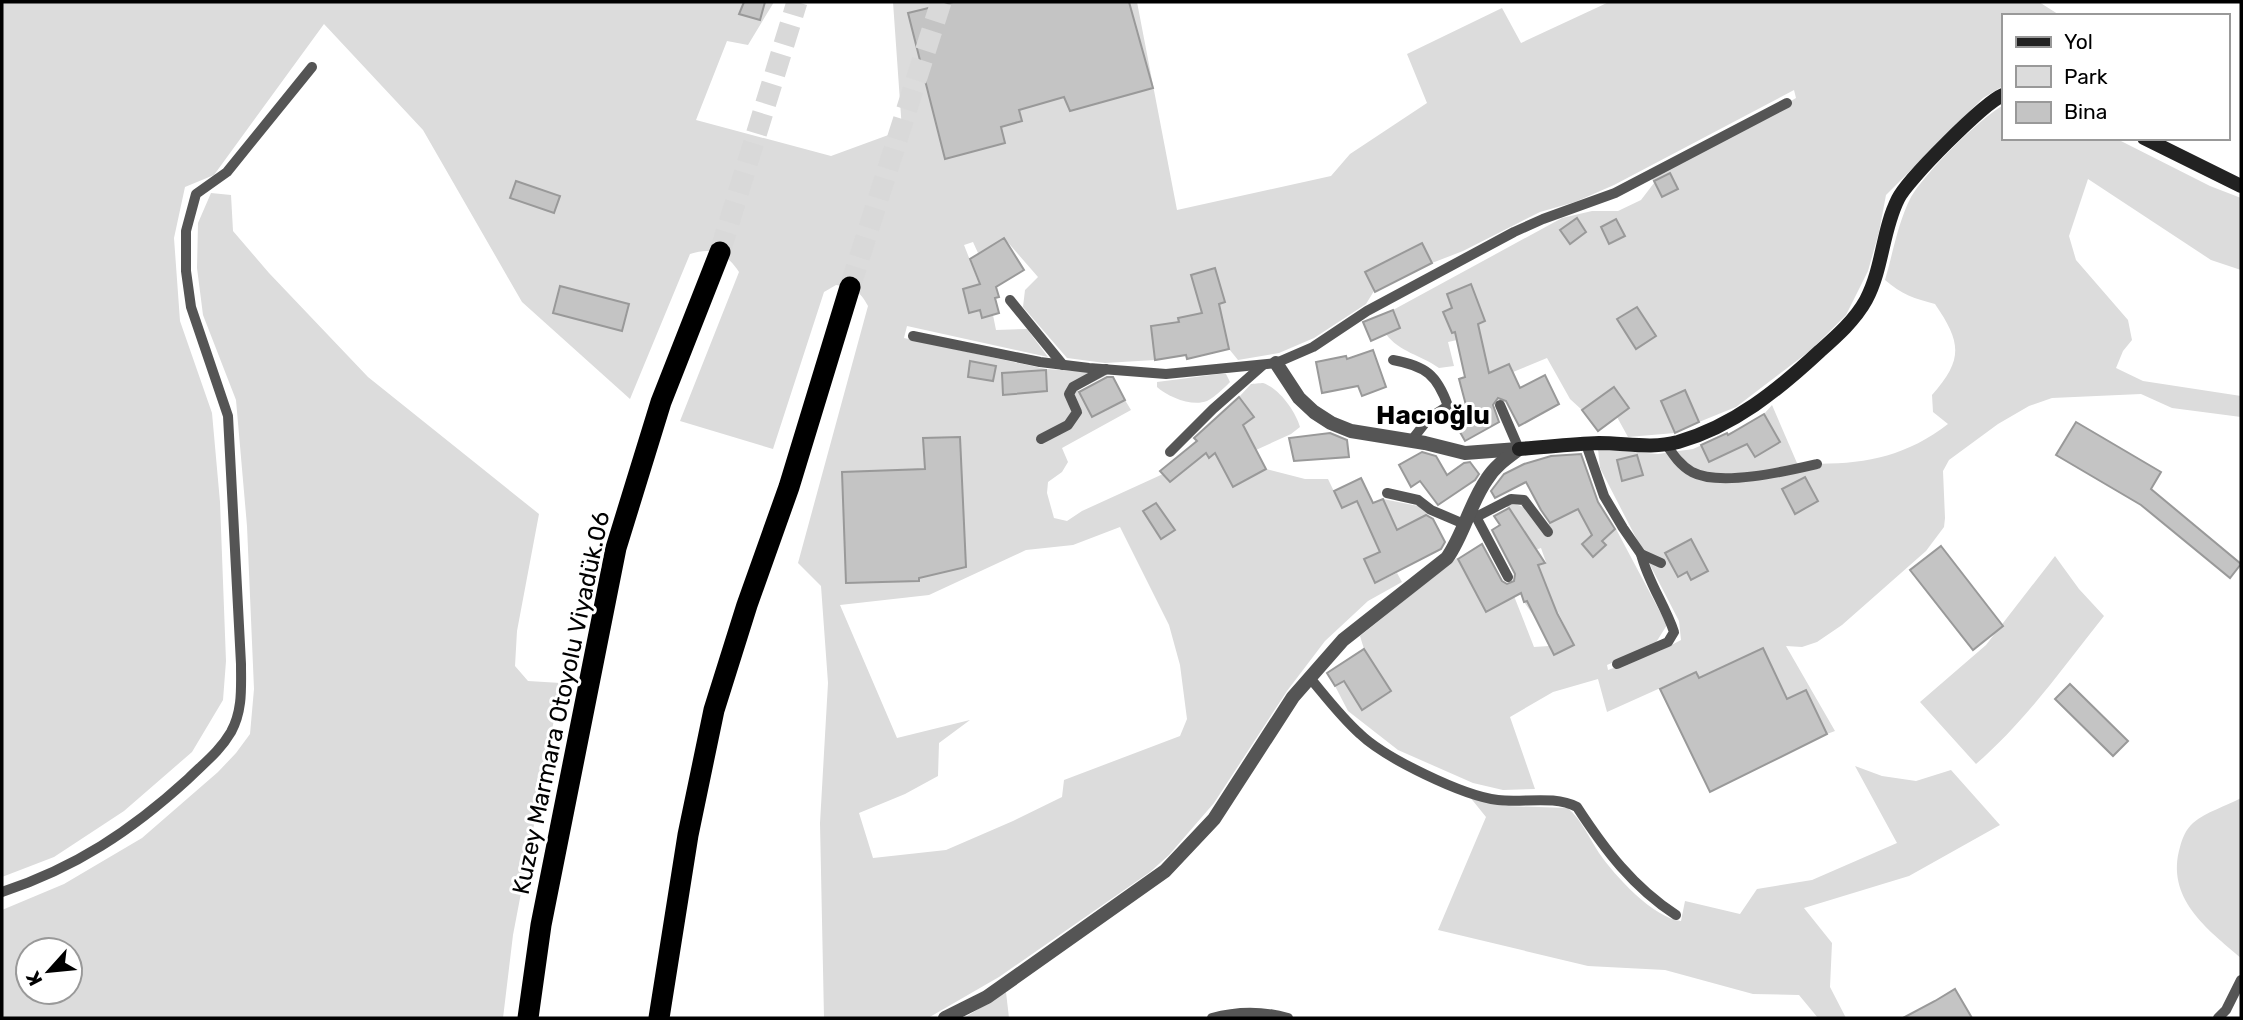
<svg xmlns="http://www.w3.org/2000/svg" width="2243" height="1020" font-family="Rubik,sans-serif">
<style>
.green{fill:#dcdcdc;fill-rule:evenodd}
.building{fill:#c4c4c4;stroke:#999;stroke-width:2}
.lines{fill:none;stroke-linecap:round;stroke-linejoin:round}
.highway-tunnel{stroke:#d9d9d9;stroke-width:21;stroke-dasharray:21 10;stroke-linecap:butt}
.lane{stroke:#555;stroke-width:10}
.street{stroke:#555;stroke-width:14}
.secondary{stroke:#222;stroke-width:14}
.highway{stroke:#000;stroke-width:21}
.labels{text-anchor:middle;dominant-baseline:central;stroke-width:6;stroke-linejoin:round;paint-order:stroke}
.street-label{font-size:24px;fill:#000;stroke:#fff}
.neighbourhood-label{font-size:26px;font-weight:bold;fill:#000;stroke:#fff}
</style>
<rect width="100%" height="100%" fill="#fff"/>
<g class="green">
<path d="M2,2h772l-26,43 -21,-4 -31,79 135,36 71,-26 -9,-128h244l40,208 154,-34 19,-22 77,-51 -20,-49 95,-46 19,35 88,-41h430l22,14h-58v70l-20,12 -97,97 -7,37 -11,39 -22,44 -35,35 -75,57 -37,15 -14,-31 -24,10 14,32 -47,4 -11,-20 12,-9 -15,-21 -32,23 -12,-11 -23,-41 -34,14 -4,-8 -23,10 -21,3 -2,-9 23,-6 -6,-27 -32,7 6,24 -15,2c-18,-13 -40,-16 -53,-34l14,-6 -7,-18 169,-92 30,-7h26l23,-11 13,-17 -2,-4 144,-81 -2,-8 -180,95 -39,17 -35,10 -77,39 -31,12 -10,-19 -56,28 8,19 -8,13 -52,34 -35,15 -41,7 -9,-11 -9,-40 -42,9 2,10 -16,-4 -13,2 4,34 -50,3 -38,-5 -44,-51 2,-17 13,-13 -34,-39 -26,15 -5,-11 -9,3 13,33 12,4 -26,7 6,24 11,-3 2,8 11,-3 3,15 31,-1 21,28 -141,-31 -3,12 142,31 65,4 -33,17 14,27 33,-17 6,10 -69,38 6,14 -6,10 -14,10 -1,11 7,25 13,3 15,-10 81,-37 7,8 29,-23 -10,-12 7,-6 14,16 22,-17 -1,-6 23,-17 -15,-20 12,-13c1,0 10,-1 12,-1 16,5 33,29 37,44l-9,7 -35,16 -4,-6 -33,17 14,26 33,-18 39,10h23l14,29 27,-13 4,8 22,23 -12,-27 35,7 12,7 -27,15 -12,19 -27,12 11,24 22,-10 5,9 -34,19 -43,40 -38,50 -73,112 -45,52 -19,17 -151,105 -71,41h-104l-4,-195 8,-140 -7,-97 -23,-23 70,-257c-8,-16 -15,-18 -32,-21l-12,7 -51,157 -93,-28 59,-149c-13,-20 -27,-25 -49,-18l-60,145 -108,-97 -99,-172 -99,-106 -110,151 -29,12 -11,51 6,83 32,92 8,89 6,159 -3,39 -31,52 -68,59 -70,46 -52,20zM1156,503l18,26 -13,10 -18,-28zM1120,527l49,98 11,40 7,54 -7,17 -116,44 -2,17 -49,24 -67,29 -73,8 -14,-45 46,-19 33,-18 1,-33 31,-23 -73,18 -57,-133 89,-10 97,-45 47,-5z"/>
<path d="M2002,106l1,32h112l95,48 31,12v72l-30,-10 -123,-81 -19,57 7,24 52,60 4,20 -9,11 -7,17 27,13 98,15v21l-69,-9 -31,-14 -89,4 -23,8 -31,18 -49,36 -6,11 2,47 -1,9 -18,24 -84,74 -25,17 -15,5 -16,-1 49,85 -8,3 -40,-35 -25,-51 -55,27 39,99 -50,-102 -89,40 -9,-33 -45,13 -43,25 25,72 -32,1 -30,-7 -75,-33 -50,-39 -13,-25 11,-9 16,33 29,-18 -27,-43 -4,-13 97,-78 29,53 28,-15 20,51 15,-1 5,9 20,-10 -16,-33 -20,10 -14,-20 25,-10 -11,-27 8,-3 -5,-14 -33,11 -4,-7 23,-15 -21,-32c22,-5 31,17 42,32l5,-4 -5,-9 23,-12 -17,-45 51,71 11,-9 51,96 -12,19 -48,21 1,5 52,-19 21,-11 -2,-19 -79,-153 -2,-19 60,5 35,-5 45,-20 26,-15 8,-9 25,58c57,3 105,-3 151,-39l-15,-12 -1,-17c32,-36 29,-53 3,-91 -20,-5 -34,-10 -50,-24 8,-27 13,-58 26,-83 14,-24 67,-77 91,-91z"/>
<path d="M211,193l20,2 2,36 36,42 99,104 171,137 -22,117 -2,35 13,15 33,2 -48,252 -10,83h-501v-108l62,-26 78,-46 76,-66 18,-19 14,-19 4,-45 -7,-163 -11,-126 -33,-85 -6,-47 1,-45zM28,950h42v42h-42z"/>
<path d="M1219,374h7l4,8c-6,6 -15,15 -23,19 -15,6 -39,-4 -50,-14v-5z"/>
<path d="M2055,556l24,33 25,27c-40,50 -79,106 -128,148l-56,-62 66,-57z"/>
<path d="M1855,766l27,10 34,5 35,-11 49,55 -91,51 -105,32 28,35 -2,44 16,31h-28l-19,-23 -46,-1 -88,-24 -77,-4 -150,-36 48,-113 -17,-21 37,10 62,2c13,12 21,29 31,45 16,23 54,65 82,68l4,-20 55,13 17,-25 55,-9 85,-37z"/>
<path d="M2241,798v160c-34,-29 -76,-60 -61,-111 2,-8 6,-18 13,-24 13,-11 33,-17 48,-25z"/>
<path d="M1006,992l3,26h-45z"/>
</g>
<g class="building">
<path d="M744,2h21l-5,18 -21,-6z"/>
<path d="M953,2h176l24,86 -83,23 -6,-14 -45,13 3,11 -21,6 4,16 -60,16 -37,-146z"/>
<path d="M1670,173l8,16 -16,8 -8,-16z"/>
<path d="M516,181l44,15 -6,17 -44,-15z"/>
<path d="M1577,218l9,14 -16,12 -10,-14z"/>
<path d="M1616,219l9,17 -16,8 -8,-17z"/>
<path d="M1004,238l20,32 -28,17 3,10 -4,1 4,15 -17,5 -2,-8 -11,3 -6,-24 17,-5 -10,-25z"/>
<path d="M1422,243l10,20 -57,29 -10,-20z"/>
<path d="M1215,268l10,34 -6,2 10,45 -42,10 -1,-4 -31,5 -4,-34 28,-4 -1,-4 24,-5 -11,-38z"/>
<path d="M1471,284l14,37 -7,3 11,49 20,-9 11,24 25,-13 14,29 -40,22 -13,-25 -8,-3 -5,7 6,17 -34,19 -13,-23 15,-9 -8,-30 6,-2 -10,-45 -3,1 -9,-21 9,-4 -5,-14z"/>
<path d="M560,286l69,18 -7,27 -69,-18z"/>
<path d="M1637,307l19,29 -20,13 -19,-30z"/>
<path d="M1393,310l7,18 -29,13 -8,-19z"/>
<path d="M1373,350l13,37 -24,9 -4,-10 -36,7 -6,-31 30,-6 1,3z"/>
<path d="M970,361l26,5 -3,15 -25,-4z"/>
<path d="M1046,370l1,21 -44,4 -1,-22z"/>
<path d="M1107,377h6l12,23 -33,17 -13,-25z"/>
<path d="M1614,387l15,21 -31,23 -16,-21z"/>
<path d="M1685,390l14,32 -24,11 -14,-32z"/>
<path d="M1239,397l15,20 -11,8 23,44 -33,18 -18,-34 -6,5 -3,-5 -36,29 -10,-11 37,-30 -3,-3z"/>
<path d="M1764,414l16,28 -25,15 -8,-13 -38,18 -8,-17 26,-12 1,2z"/>
<path d="M2076,422l85,50 -10,17 90,75 -11,14 -89,-73 -85,-50z"/>
<path d="M1330,433l17,7 2,17 -55,4 -5,-23z"/>
<path d="M960,437l6,130 -47,11v3l-73,2 -4,-111 83,-3 -2,-31z"/>
<path d="M1422,452l14,4 11,19 17,-12 6,-1 9,12 -4,6 -37,25 -18,-24 -9,6 -12,-22z"/>
<path d="M1581,454l17,48 17,27 -13,12 4,4 -13,12 -11,-13 10,-9 -14,-26 -28,14 -9,-13 -15,-28 -31,16 -4,-7 13,-17 20,-10 27,-8z"/>
<path d="M1637,455l6,20 -21,6 -5,-21z"/>
<path d="M1805,477l13,24 -23,13 -13,-25z"/>
<path d="M1361,478l12,25 10,-4 14,31 29,-15 7,4 12,23 -4,7 -66,34 -11,-24 16,-7 -23,-51 -15,7 -8,-17z"/>
<path d="M1156,503l19,27 -14,9 -18,-28z"/>
<path d="M1509,508l36,55 -7,2 19,48 17,32 -20,10 -27,-54 -3,1 -3,-9 -35,19 -28,-53 24,-15 20,37 5,3 7,-3 1,-7 -23,-44 8,-5 -6,-9z"/>
<path d="M1691,539l17,32 -17,9 -4,-8 -9,5 -13,-24z"/>
<path d="M1941,546l62,80 -30,24 -63,-80z"/>
<path d="M1763,648l24,51 19,-9 21,44 -117,58 -50,-103 36,-17 3,6z"/>
<path d="M1364,649l27,42 -29,19 -18,-29 -9,5 -8,-13z"/>
<path d="M2070,684l58,57 -15,15 -58,-57z"/>
<path d="M1955,989l17,29h-69l32,-17z"/>
</g>
<g class="lines">
<g class="highway-tunnel">
<path d="M720,252l77,-250"/>
<path d="M850,287l91,-285"/>
</g>
<g class="lane">
<path d="M1010,300l53,65"/>
<path d="M913,336l127,26 49,6 77,6 110,-11 37,-16 54,-36 147,-79 29,-13 72,-26 172,-90"/>
<path d="M1393,360c33,6 44,15 55,46l-19,12 -18,23"/>
<path d="M1500,405l19,44"/>
<path d="M1041,439l27,-14 9,-13 -8,-18 4,-7 33,-18"/>
<path d="M1586,444l18,52 19,32 18,26 20,9"/>
<path d="M1666,444c8,12 14,21 26,28 28,15 95,-1 125,-8"/>
<path d="M1170,452l43,-43 50,-44"/>
<path d="M1387,493l31,7 13,10 33,14"/>
<path d="M1473,511l35,66"/>
<path d="M1476,517l35,-18 13,1 24,32"/>
<path d="M1617,664l51,-22 6,-10c-9,-27 -26,-50 -33,-78"/>
<path d="M1310,678c16,19 31,39 50,56 25,24 103,62 138,66 26,3 56,-5 79,7 28,43 56,80 99,108"/>
<path d="M2,892c73,-24 129,-61 186,-113 15,-15 32,-28 43,-47 12,-22 10,-45 10,-68l-13,-248 -37,-109 -5,-36v-40l10,-37 31,-22 85,-105"/>
<path d="M1212,1018c25,-7 51,-7 76,0"/>
<path d="M2218,1018l8,-8 15,-30"/>
</g>
<g class="street">
<path d="M1276,363l23,35 15,14 17,11 20,8 74,12 40,10 53,-4"/>
<path d="M945,1018l42,-21 178,-126 49,-52 79,-122 50,-57 104,-82c17,-24 23,-55 40,-79 8,-13 20,-21 32,-30"/>
</g>
<g class="secondary">
<path d="M2144,138l97,48"/>
<path d="M1519,449c27,-2 54,-5 80,-6 27,0 52,6 79,-1 56,-16 100,-52 142,-91 17,-15 35,-31 46,-51 17,-32 16,-69 32,-101 9,-19 86,-96 105,-104"/>
</g>
<g class="highway">
<path d="M528,1018l13,-93 75,-377 45,-146 59,-150"/>
<path d="M659,1018l29,-183 26,-125 33,-105 42,-118 61,-200"/>
</g>
</g>
<g class="labels">
<g class="street-label">
<text transform="translate(561 703) rotate(-78)">Kuzey Marmara Otoyolu Viyadük.06</text>
</g>
<g class="neighbourhood-label">
<text x="1433" y="415">Hacıoğlu</text>
</g>
</g>
<rect width="2243" height="1020" fill="none" stroke="#000000" stroke-width="7"/>
<rect x="2002" y="14" width="228" height="126" fill="#ffffff" stroke="#999999" stroke-width="2"/>
<rect x="2016" y="37" width="35" height="10" fill="#222222" stroke="#999999" stroke-width="2"/>
<text x="2064" y="49" font-size="21" fill="#000000">Yol</text>
<rect x="2016" y="66" width="35" height="21" fill="#dcdcdc" stroke="#999999" stroke-width="2"/>
<text x="2064" y="84" font-size="21" fill="#000000">Park</text>
<rect x="2016" y="102" width="35" height="21" fill="#c4c4c4" stroke="#999999" stroke-width="2"/>
<text x="2064" y="119" font-size="21" fill="#000000">Bina</text>
<g transform="translate(49 971) rotate(243)"><circle r="33" fill="#ffffff" stroke="#999999" stroke-width="2"/>
<path d="M0-5L12 26L0 18L-12 26Z" fill="#000000"/>
<text y="-10" font-size="19" font-weight="bold" text-anchor="middle" fill="#000000">K</text>
</g>
</svg>
